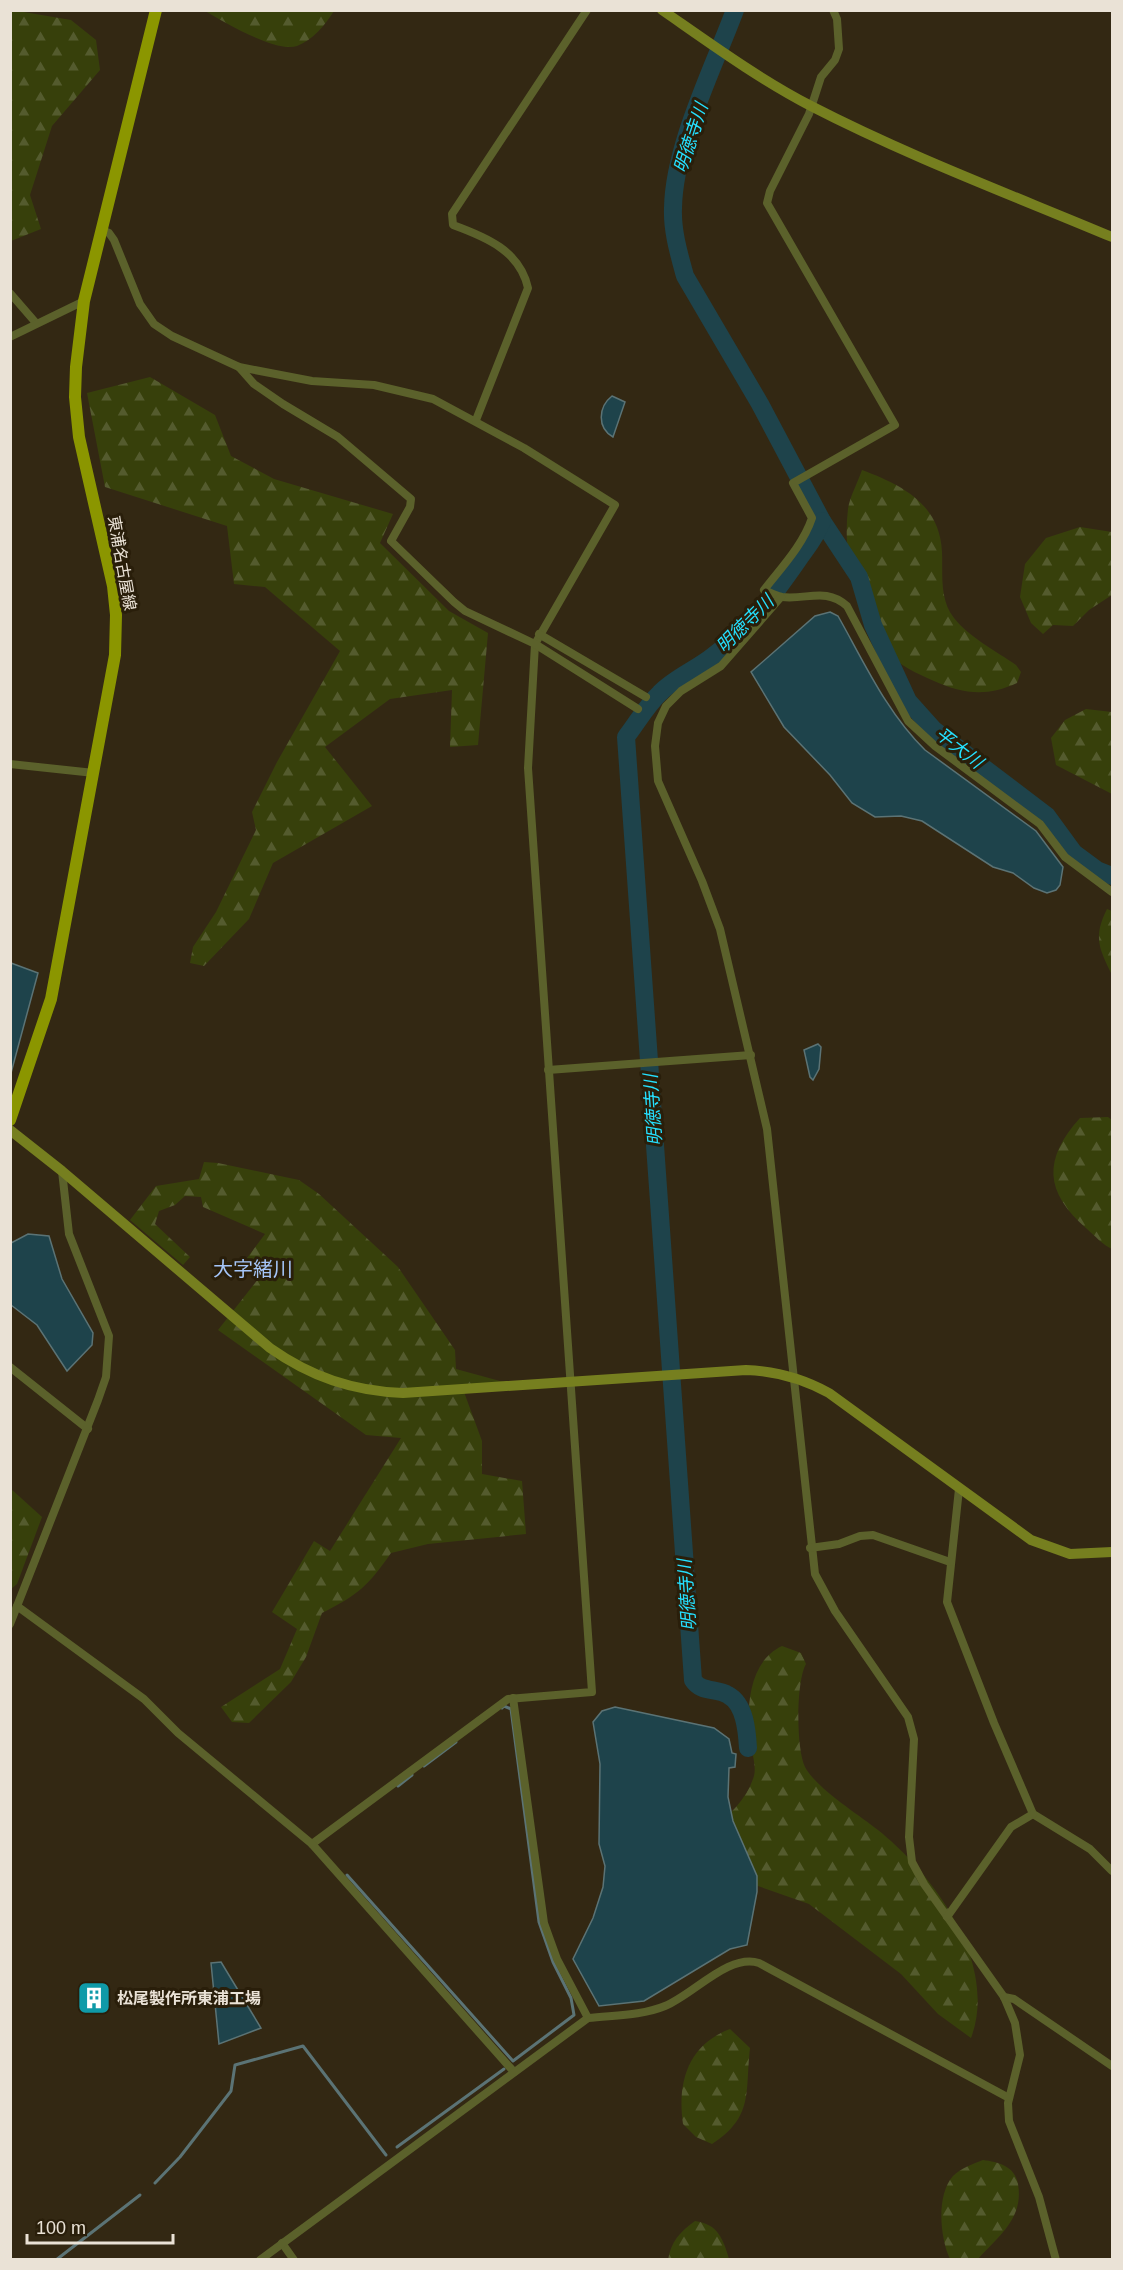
<svg xmlns="http://www.w3.org/2000/svg" width="1123" height="2270" font-family="Helvetica,'Noto Sans JP',sans-serif">
<style>
.forest{fill:url(#forest-firs)}
.water{fill:#1e434b;stroke:#5b7375;stroke-width:1.5}
.lines{fill:none;stroke-linecap:round;stroke-linejoin:round}
.stream{stroke:#5b7375;stroke-width:3}
.river{stroke:#1e434b;stroke-width:18}
.street{stroke:#5b612b;stroke-width:8}
.secondary{stroke:#767f1f;stroke-width:10}
.primary{stroke:#8b9600;stroke-width:12}
.labels{text-anchor:middle;dominant-baseline:central;stroke-width:6;stroke-linejoin:round;paint-order:stroke}
.street-label{font-size:16px;fill:#eae2d6;stroke:#291e0a}
.poi-label{font-size:16px;font-weight:bold;fill:#eae2d6;stroke:#291e0a;text-anchor:start}
.water-label{font-size:18px;font-style:italic;fill:#25e0ff;stroke:#291e0a}
.quarter-label{font-size:20px;fill:#a5c5f8;stroke:#291e0a}
</style>
<defs>
<pattern id="forest-firs" width="22" height="20" patternUnits="userSpaceOnUse" patternTransform="scale(1.5)"><rect width="22" height="20" fill="#37400b"/><path d="M5 1l3.5 6h-7zM16 11l3.5 6h-7z" fill="#545b2e"/></pattern>
</defs>
<rect width="100%" height="100%" fill="#332813"/>
<g class="forest">
<path d="M12,10l59,10 25,20 4,30 -48,56 -22,69 11,34 -30,12z"/>
<path d="M205,11l129,-1v1c-9,14 -21,29 -37,35 -21,7 -73,-24 -92,-35z"/>
<path d="M150,377l65,38 16,41 43,23 119,35 -13,29 69,68 39,22 -10,112 -28,2 2,-57 -62,9 -65,48 47,59 -99,57 -24,56 -45,47 -14,-3 3,-16 23,-35 40,-82 -4,-18 25,-50 63,-111 -75,-64 -31,-3 -7,-58 -122,-39 -18,-94z"/>
<path d="M862,470c40,15 78,34 80,82 1,21 -3,47 12,66 15,19 42,33 62,47l5,7 -4,11c-30,14 -54,11 -83,-2 -16,-7 -36,-16 -47,-29 -30,-39 -45,-94 -39,-143 2,-13 10,-27 14,-39z"/>
<path d="M1080,527l32,5v63l-23,15 -16,16 -20,-1 -10,9 -12,-11 -11,-26 5,-33 21,-26z"/>
<path d="M1086,709l26,3v82l-56,-29 -5,-27 14,-18z"/>
<path d="M1107,909l5,2v64c-13,-27 -19,-38 -5,-66z"/>
<path d="M1108,1117l4,3v129c-9,-4 -17,-13 -25,-20 -43,-37 -44,-70 -7,-111z"/>
<path d="M204,1162l14,1 81,17 20,14 79,73 57,83 1,19 55,15 -47,8 18,49v33l40,7 4,53 -98,10 -37,9c-23,33 -33,42 -69,60l-16,44 -15,25 -42,41 -17,-1 -11,-15 59,-38 17,-40 -25,-17 42,-71 16,10 71,-113 -35,-3 -148,-105 41,-52 -15,-16 21,-28 -62,-27 -2,-10 -16,-1 -10,9 -16,6 -4,13 35,33 -7,8 -53,-45 26,-34 43,-7z"/>
<path d="M10,1488l32,29 -25,67 -6,5z"/>
<path d="M782,1646l19,7 5,11c-10,17 -10,85 -1,103 12,22 53,47 73,63 56,45 121,133 93,208l-33,-24 -37,-40 -92,-70 -51,-18 -30,-20 -16,-36c18,-16 35,-31 42,-54 3,-12 -4,-29 -5,-41 -2,-32 1,-74 33,-89z"/>
<path d="M730,2029l20,19c-5,44 4,69 -38,96l-16,-7 -13,-13c-6,-42 5,-79 47,-95z"/>
<path d="M983,2160c15,2 32,6 35,24 6,34 -19,52 -40,75h-28c-10,-21 -14,-64 3,-83 8,-8 20,-12 30,-16z"/>
<path d="M695,2221c23,3 28,18 34,38l-61,1c3,-19 12,-28 27,-39z"/>
</g>
<g class="water">
<path d="M612,396l13,6 -12,35c-16,-9 -15,-30 -1,-41z"/>
<path d="M830,612l8,4c26,46 49,97 87,134l111,81 27,36 -3,18 -4,5 -9,3 -13,-5 -21,-15 -20,-6 -71,-46 -21,-5 -26,1 -23,-14 -22,-28 -46,-48 -33,-55 64,-56z"/>
<path d="M11,963l27,10 -27,100 -1,-110z"/>
<path d="M818,1044l3,3 -2,22 -6,11 -3,-3 -6,-27z"/>
<path d="M28,1234l21,2 13,43 31,54 -1,12 -25,26 -30,-46 -26,-20v-62z"/>
<path d="M615,1707l99,21 15,11 3,14 4,1 -1,13 -6,1 -1,29 5,24 24,55v16l-10,53 -17,4 -86,52 -45,5 -26,-47 20,-41 10,-31 2,-21 -6,-22 1,-80 -7,-42 9,-11z"/>
<path d="M221,1962l40,66 -42,16 -8,-81z"/>
</g>
<g class="lines">
<g class="stream">
<path d="M424,1766l32,-24"/>
<path d="M398,1786l14,-11"/>
<path d="M347,1875l166,186 61,-46 -3,-17 -18,-36 -14,-40 -28,-213 -7,-3 -2,2"/>
<path d="M397,2147l107,-78"/>
<path d="M155,2183l25,-26 51,-66 4,-26 68,-19 83,109"/>
<path d="M56,2260l84,-65"/>
</g>
<g class="river">
<path d="M735,10c-22,59 -61,136 -62,198 -1,23 6,46 12,68l75,128 62,117 37,56 14,48 35,76 26,29 113,86 27,37 23,17 15,6"/>
<path d="M748,1748c-1,-17 -3,-44 -20,-53 -11,-7 -27,-2 -35,-15l-67,-943c11,-14 21,-32 34,-44 14,-15 37,-24 53,-37 35,-26 60,-60 85,-96 9,-13 18,-23 24,-39"/>
</g>
<g class="street">
<path d="M833,10l4,9 2,30 -4,11 -14,17 -12,37 -39,77 -3,12 128,222 -102,58 19,35c-9,27 -31,50 -48,72 5,2 12,6 18,7 25,3 44,-10 65,9l61,115 27,25 105,78 25,33 47,35"/>
<path d="M102,230l7,3 5,7 26,64 14,20 18,12 67,31 73,14 62,4 59,14 91,49 91,57 -80,139 -7,124 64,924 -84,7 -196,145"/>
<path d="M10,293l26,30"/>
<path d="M10,337l74,-36"/>
<path d="M239,367l15,17 29,20 55,33 73,62 -1,8 -19,34 63,61 11,9 70,33 103,65"/>
<path d="M476,420l52,-132c-8,-37 -42,-51 -75,-63l-1,-11 135,-204"/>
<path d="M781,597l-60,69 -40,25 -15,15 -8,17 -3,23 3,35 44,100 18,48 47,200 48,445 20,37 73,106 6,22 -5,98 3,25 12,22 80,113 11,26 5,32 -12,48 1,18 30,76 17,63"/>
<path d="M539,634l107,63"/>
<path d="M10,764l84,9"/>
<path d="M548,1070l203,-15"/>
<path d="M10,1367l78,62"/>
<path d="M959,1489l-12,113 47,121 39,91 57,35 22,22"/>
<path d="M810,1548l29,-4 21,-8 13,-1 77,27"/>
<path d="M17,1606l127,93 34,34 134,111 202,228"/>
<path d="M10,1624l88,-224 8,-23 3,-41 -40,-102 -7,-63"/>
<path d="M513,1698l31,225 13,36 31,59"/>
<path d="M947,1917l64,-90 22,-13"/>
<path d="M1004,1997l10,2 98,67"/>
<path d="M282,2243l12,17"/>
<path d="M260,2260l328,-242c25,-3 53,-2 77,-12 28,-11 64,-53 94,-43l250,135"/>
</g>
<g class="secondary">
<path d="M662,10c49,34 97,69 149,96 97,50 201,89 301,131"/>
<path d="M10,1130l52,41 208,177c41,29 83,43 133,45l343,-23c30,1 56,8 83,23l202,147 39,14 42,-2"/>
</g>
<path class="primary" d="M10,1120l41,-121 64,-344 1,-40 -3,-29 -34,-149 -4,-40 1,-30 8,-66 72,-291"/>
</g>
<defs>
<symbol id="building-square" viewBox="-11 -11 22 22"><rect x="-9" y="-9" width="18" height="18" rx="4" fill="#0f9aa8" stroke="#291e0a"/><path d="M-4-6H4V6H1V3H-1V6H-4ZM-2.5-4.3h1.7v1.8h-1.7ZM.8-4.3h1.7v1.8H.8ZM-2.5-1h1.7V.8h-1.7ZM.8-1h1.7V.8H.8Z" fill="#fff"/></symbol>
</defs>
<g fill-rule="evenodd">
<use href="#building-square" x="75" y="1979" width="38" height="38"/>
</g>
<g class="labels">
<g class="street-label">
<text transform="translate(122 563) rotate(80)">東浦名古屋線</text>
</g>
<g class="poi-label">
<text x="117" y="1998">松尾製作所東浦工場</text>
</g>
<g class="water-label">
<text transform="translate(691 138) rotate(-72)">明徳寺川</text>
<text transform="translate(745 624) rotate(-45)">明徳寺川</text>
<text transform="translate(959 748) rotate(38)">平大川</text>
<text transform="translate(653 1110) rotate(-94)">明徳寺川</text>
<text transform="translate(687 1595) rotate(-94)">明徳寺川</text>
</g>
<g class="quarter-label">
<text x="253" y="1269">大字緒川</text>
</g>
</g>
<rect width="1123" height="2270" fill="none" stroke="#eae2d6" stroke-width="24"/>
<path d="M27 2234v9h146v-9" fill="none" stroke="#eae2d6" stroke-width="3"/>
<text x="36" y="2234" font-size="18" fill="#eae2d6" stroke="#291e0a" stroke-width="4.5" paint-order="stroke">100 m</text>
</svg>
